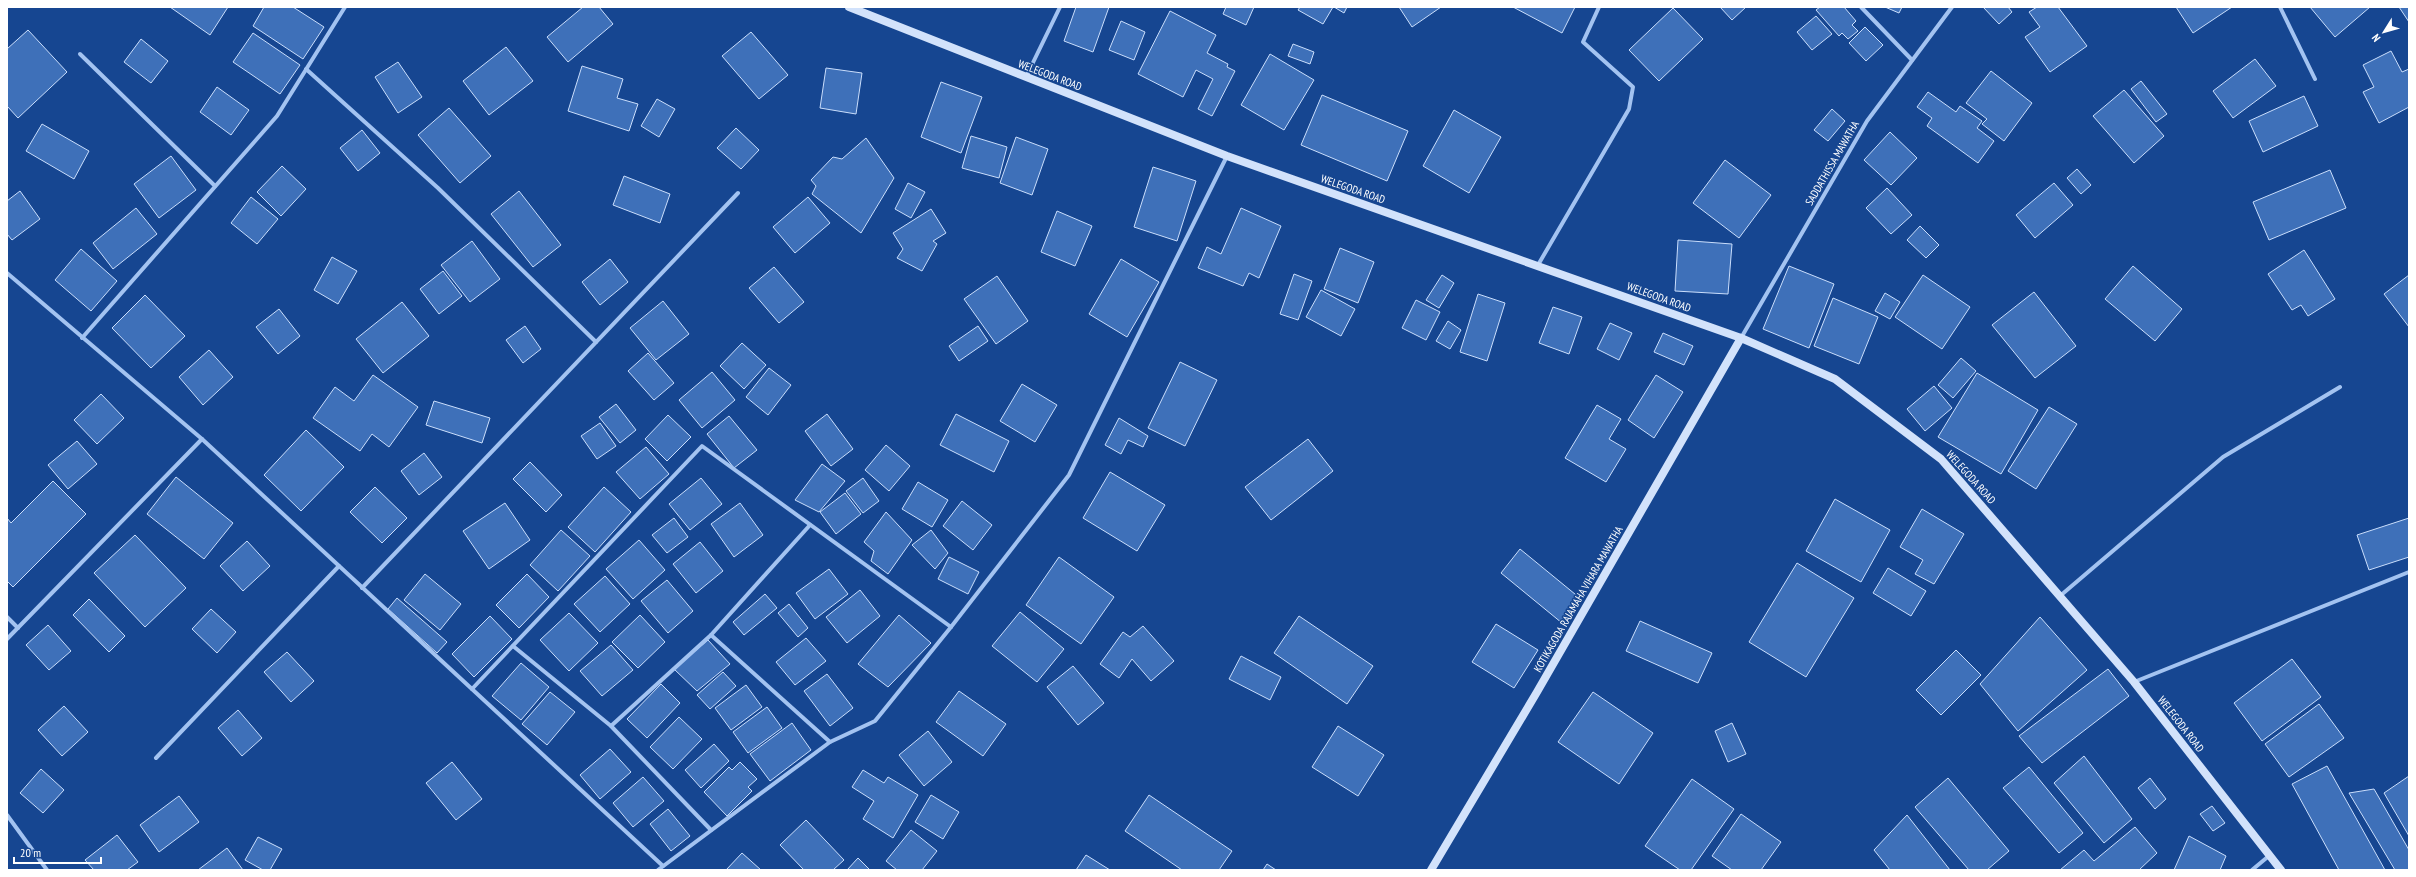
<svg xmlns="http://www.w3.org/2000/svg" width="2416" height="877" font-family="'PT Sans Narrow',sans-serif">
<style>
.building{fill:#3e70b9;stroke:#cadefc}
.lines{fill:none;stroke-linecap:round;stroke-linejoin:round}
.street{stroke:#a3c3f1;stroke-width:4}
.secondary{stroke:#d2e2fb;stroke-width:8}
.labels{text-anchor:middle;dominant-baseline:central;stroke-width:3;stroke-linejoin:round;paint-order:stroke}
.street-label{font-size:11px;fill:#fff;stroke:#164691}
</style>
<rect width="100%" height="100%" fill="#164691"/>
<g class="building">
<path d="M170,7h58l-18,28z"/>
<path d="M264,7h29l31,20 -21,32 -50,-33z"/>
<path d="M583,7h16l14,17 -45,38 -21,-25z"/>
<path d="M1076,7h33l-16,45 -29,-11z"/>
<path d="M1226,7h28l-8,18 -23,-11z"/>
<path d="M1300,7h33l-10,17 -25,-14z"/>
<path d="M1334,7h13l-3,6z"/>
<path d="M1399,7h42l-29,20z"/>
<path d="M1513,7h62l-13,26z"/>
<path d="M1720,7h26l-14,13z"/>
<path d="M1820,7h24l12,14 -4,4 6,6 -10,8 -6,-6 -3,3 -23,-26z"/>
<path d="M1885,7h17l-3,6z"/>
<path d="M1983,7h25l4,5 -13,12z"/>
<path d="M2037,7h21l29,39 -37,26 -25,-35 15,-10 -11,-15z"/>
<path d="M2176,7h56l-39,26z"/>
<path d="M2310,7h60l-35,30z"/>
<path d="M2399,7h10v15z"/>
<path d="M1673,8l30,31 -44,42 -30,-31z"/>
<path d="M1170,11l46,24 -9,18 21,11 -1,3 8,4 -23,45 -14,-7 15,-30 -17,-9 -13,27 -45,-23z"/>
<path d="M1816,16l16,18 -20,16 -15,-18z"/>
<path d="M1121,21l24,11 -11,28 -25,-10z"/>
<path d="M1865,27l18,18 -17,16 -17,-18z"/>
<path d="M28,30l39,42 -49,46 -11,-12v-57z"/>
<path d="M751,32l37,43 -29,24 -37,-43z"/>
<path d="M253,33l47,32 -20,29 -47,-32z"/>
<path d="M141,39l27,22 -17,22 -27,-21z"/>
<path d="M1293,44l21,8 -4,12 -22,-8z"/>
<path d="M506,47l27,34 -44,34 -26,-34z"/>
<path d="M2391,51l11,21 7,-3v38l-30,16 -16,-31 11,-5 -11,-22z"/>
<path d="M1270,54l44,26 -30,50 -43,-25z"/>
<path d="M2255,59l21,27 -43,32 -20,-27z"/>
<path d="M398,62l24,35 -24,16 -23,-36z"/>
<path d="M582,66l41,13 -6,19 21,6 -9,27 -61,-20z"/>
<path d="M826,68l36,5 -6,41 -36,-6z"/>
<path d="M1991,71l41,32 -28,38 -22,-17 5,-5 -21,-16z"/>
<path d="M2141,81l26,33 -11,8 -25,-33z"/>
<path d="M941,82l41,15 -21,56 -40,-16z"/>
<path d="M217,87l32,23 -18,25 -31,-23z"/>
<path d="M2124,90l40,46 -30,27 -41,-47z"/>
<path d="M1928,92l28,20 4,-6 22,15 -5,7 17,13 -16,22 -51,-37 5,-8 -15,-11z"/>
<path d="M1322,95l86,36 -21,50 -86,-36z"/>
<path d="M2304,96l14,30 -55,26 -14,-31z"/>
<path d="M657,99l18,10 -16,28 -18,-11z"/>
<path d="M449,108l42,48 -31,27 -42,-48z"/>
<path d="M1832,109l13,12 -17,20 -14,-11z"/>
<path d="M1454,110l47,27 -32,56 -46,-27z"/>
<path d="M42,124l47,27 -15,28 -48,-28z"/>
<path d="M736,128l23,22 -18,19 -24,-21z"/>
<path d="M362,130l18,23 -22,18 -18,-23z"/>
<path d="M1890,132l27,26 -26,27 -27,-25z"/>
<path d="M971,136l36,11 -8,31 -37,-10z"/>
<path d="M1016,137l32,12 -16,46 -32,-12z"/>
<path d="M866,138l28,40 -33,55 -49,-39 4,-8 -5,-6 22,-23 9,2z"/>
<path d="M171,156l25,34 -37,28 -25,-34z"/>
<path d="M1725,160l46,35 -32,43 -46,-35z"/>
<path d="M282,166l24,23 -25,27 -24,-24z"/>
<path d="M1153,167l43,14 -19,60 -43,-14z"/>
<path d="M2077,169l14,16 -10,9 -14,-16z"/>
<path d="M2330,170l16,38 -77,32 -16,-38z"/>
<path d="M624,176l46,18 -10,29 -47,-18z"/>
<path d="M908,183l17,9 -14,26 -16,-9z"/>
<path d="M2054,183l19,22 -38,33 -19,-23z"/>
<path d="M1887,188l25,27 -21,19 -25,-26z"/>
<path d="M20,191l20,28 -28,21 -5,-6v-33z"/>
<path d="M519,191l42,54 -28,22 -42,-53z"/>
<path d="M251,197l27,22 -21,25 -26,-21z"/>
<path d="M808,197l22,26 -35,30 -22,-26z"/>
<path d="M136,208l21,26 -44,35 -20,-26z"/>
<path d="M1241,208l40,18 -22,52 -10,-5 -6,13 -45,-18 9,-21 14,7z"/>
<path d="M931,209l15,24 -13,8 4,3 -15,27 -25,-13 6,-9 -10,-16z"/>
<path d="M1057,211l35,15 -17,40 -34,-14z"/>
<path d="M1920,226l19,19 -13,13 -19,-18z"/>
<path d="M1678,240l54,4 -4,50 -53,-3z"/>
<path d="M472,241l28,38 -30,23 -29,-37z"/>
<path d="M1340,248l34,14 -16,41 -34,-14z"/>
<path d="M81,249l36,32 -26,30 -36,-31z"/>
<path d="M2304,250l31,49 -27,17 -7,-11 -9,5 -24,-36z"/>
<path d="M332,257l25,14 -19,33 -24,-14z"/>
<path d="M610,259l18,23 -28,23 -18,-23z"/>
<path d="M1121,259l38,23 -32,55 -38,-23z"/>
<path d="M1789,266l45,18 -25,64 -46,-19z"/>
<path d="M2133,266l49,43 -27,32 -50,-42z"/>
<path d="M774,267l30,35 -25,21 -30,-35z"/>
<path d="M443,271l19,25 -23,18 -19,-25z"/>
<path d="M1294,274l18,7 -14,39 -18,-6z"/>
<path d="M1442,275l12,8 -15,25 -13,-8z"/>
<path d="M1923,275l47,32 -28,42 -47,-32z"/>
<path d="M2409,275v52l-25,-33z"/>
<path d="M997,276l31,45 -32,23 -32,-45z"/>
<path d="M1321,290l34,19 -14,27 -35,-19z"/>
<path d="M2034,292l42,54 -41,32 -43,-53z"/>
<path d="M1885,293l15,9 -10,17 -15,-8z"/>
<path d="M1478,294l27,9 -18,58 -27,-9z"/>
<path d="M145,295l40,41 -34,32 -39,-40z"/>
<path d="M1833,298l45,19 -19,47 -45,-18z"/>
<path d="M1416,300l24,12 -14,28 -24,-12z"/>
<path d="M663,301l26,33 -33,26 -26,-32z"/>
<path d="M402,302l27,34 -46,37 -27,-34z"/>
<path d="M1553,307l29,10 -13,37 -30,-11z"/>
<path d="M279,309l21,27 -22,18 -22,-27z"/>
<path d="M1448,321l13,9 -11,19 -14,-8z"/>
<path d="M1610,323l22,10 -13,27 -22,-11z"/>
<path d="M525,326l16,23 -18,14 -17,-23z"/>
<path d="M978,326l10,15 -29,20 -10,-15z"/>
<path d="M1663,333l30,13 -9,19 -30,-13z"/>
<path d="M742,343l24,22 -22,24 -24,-23z"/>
<path d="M209,350l24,27 -30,28 -24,-28z"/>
<path d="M648,353l26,30 -20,17 -26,-29z"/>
<path d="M1961,358l15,13 -23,27 -15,-13z"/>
<path d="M1180,362l37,18 -32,66 -37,-18z"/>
<path d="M769,368l22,17 -23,30 -22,-18z"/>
<path d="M712,372l23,28 -33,28 -23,-28z"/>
<path d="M1977,373l61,37 -37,64 -63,-37z"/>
<path d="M373,375l45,32 -29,40 -17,-13 -12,17 -47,-33 22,-31 19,14z"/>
<path d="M1656,375l27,17 -29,46 -26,-18z"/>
<path d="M1022,384l35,21 -22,37 -35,-21z"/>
<path d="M1934,386l18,22 -27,23 -18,-22z"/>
<path d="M101,394l23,24 -27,26 -23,-24z"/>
<path d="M434,401l56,17 -8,25 -56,-18z"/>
<path d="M616,404l20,26 -16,13 -21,-26z"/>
<path d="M1597,405l24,14 -12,20 17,10 -20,33 -41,-24z"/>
<path d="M2049,407l28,17 -41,65 -28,-18z"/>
<path d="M827,414l26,35 -22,17 -26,-35z"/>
<path d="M956,414l53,27 -15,31 -54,-27z"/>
<path d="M668,415l23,22 -24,24 -22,-22z"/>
<path d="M729,416l28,34 -23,18 -27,-34z"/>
<path d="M1119,418l29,18 -5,11 -15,-7 -7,14 -16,-9z"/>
<path d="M600,423l16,23 -19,13 -16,-23z"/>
<path d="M306,430l38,37 -43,44 -37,-36z"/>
<path d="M1308,439l25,32 -62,49 -26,-33z"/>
<path d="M77,441l20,23 -29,25 -20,-24z"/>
<path d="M886,445l24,21 -21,25 -24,-21z"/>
<path d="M646,447l23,27 -29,25 -24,-27z"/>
<path d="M424,453l18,24 -23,18 -18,-24z"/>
<path d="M530,462l32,33 -16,17 -33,-33z"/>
<path d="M822,464l23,17 -26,31 -24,-12z"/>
<path d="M1110,472l55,33 -28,46 -54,-33z"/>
<path d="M176,477l57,46 -29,36 -57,-45z"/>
<path d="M701,478l21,26 -32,26 -21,-26z"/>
<path d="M863,478l16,23 -16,12 -17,-22z"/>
<path d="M53,481l33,33 -73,73 -6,-6v-63l4,5z"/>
<path d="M918,482l30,18 -16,27 -30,-18z"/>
<path d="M375,487l32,31 -25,25 -32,-31z"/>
<path d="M604,487l27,25 -36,40 -27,-25z"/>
<path d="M845,493l16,21 -25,20 -16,-22z"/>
<path d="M1835,499l55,31 -29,52 -55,-31z"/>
<path d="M962,501l30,24 -19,25 -30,-24z"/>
<path d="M505,503l25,37 -41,29 -26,-38z"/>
<path d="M740,503l23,32 -29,22 -23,-33z"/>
<path d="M1922,509l42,25 -30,50 -19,-10 8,-14 -23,-13z"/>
<path d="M886,512l26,28 -24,34 -17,-13 3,-10 -10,-9z"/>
<path d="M674,518l14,19 -21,16 -15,-18z"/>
<path d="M2409,518v39l-40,13 -12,-35z"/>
<path d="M561,530l29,26 -32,35 -28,-26z"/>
<path d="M931,530l17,23 -13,16 -23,-24z"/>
<path d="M135,535l51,53 -41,39 -51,-54z"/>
<path d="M639,540l26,30 -32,29 -27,-30z"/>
<path d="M247,541l23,25 -27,25 -23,-25z"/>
<path d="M700,542l23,29 -27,22 -23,-29z"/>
<path d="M1520,549l61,50 -19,24 -61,-50z"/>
<path d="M949,557l30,15 -11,22 -30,-15z"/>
<path d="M1059,557l55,40 -33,47 -55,-39z"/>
<path d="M1797,563l57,35 -48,79 -57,-35z"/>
<path d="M1888,568l38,23 -15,25 -38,-23z"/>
<path d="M829,569l19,25 -33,25 -19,-26z"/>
<path d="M425,574l36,30 -21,26 -36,-30z"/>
<path d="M527,574l22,23 -30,31 -23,-23z"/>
<path d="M605,576l25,28 -30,28 -26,-28z"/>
<path d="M667,580l26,31 -25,22 -27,-32z"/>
<path d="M860,590l20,26 -33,27 -21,-26z"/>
<path d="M765,594l12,14 -33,27 -11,-13z"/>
<path d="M397,598l50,44 -10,11 -49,-44z"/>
<path d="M89,599l36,37 -16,16 -36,-37z"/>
<path d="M789,604l19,24 -10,9 -20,-24z"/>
<path d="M211,609l25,23 -19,21 -25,-24z"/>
<path d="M1020,612l44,37 -27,33 -45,-36z"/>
<path d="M569,613l29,30 -29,28 -29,-31z"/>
<path d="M640,615l25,27 -27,26 -26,-26z"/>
<path d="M899,615l32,28 -43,44 -30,-23z"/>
<path d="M490,616l22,23 -38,38 -22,-23z"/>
<path d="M1299,616l74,50 -26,38 -73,-51z"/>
<path d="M2040,617l47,53 -69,61 -38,-47z"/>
<path d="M1640,621l72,32 -14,30 -72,-32z"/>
<path d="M1496,624l42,26 -24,38 -42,-26z"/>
<path d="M48,625l23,26 -22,19 -23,-25z"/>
<path d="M1143,626l31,35 -23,20 -19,-22 -13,19 -19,-14 23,-32 7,5z"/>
<path d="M806,638l20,23 -31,24 -19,-23z"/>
<path d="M708,640l22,24 -33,27 -23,-22z"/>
<path d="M611,645l22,25 -31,26 -22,-25z"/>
<path d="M1956,650l25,25 -40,40 -25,-25z"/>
<path d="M287,652l27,29 -23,21 -27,-30z"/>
<path d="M1241,656l40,21 -11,23 -41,-21z"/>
<path d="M2292,659l29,38 -59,44 -28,-38z"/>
<path d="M521,663l28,24 -28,33 -29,-24z"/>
<path d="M1073,666l31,37 -26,22 -31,-38z"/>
<path d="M2108,669l21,27 -87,67 -23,-27z"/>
<path d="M723,672l13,14 -26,23 -13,-14z"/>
<path d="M827,674l26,34 -23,18 -26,-35z"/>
<path d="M661,684l19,19 -33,35 -20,-19z"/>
<path d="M746,685l16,22 -31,23 -16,-22z"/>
<path d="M959,691l47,33 -23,32 -47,-34z"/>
<path d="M550,692l25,20 -28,33 -25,-21z"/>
<path d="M1593,692l60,41 -34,51 -61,-42z"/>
<path d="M2319,704l25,34 -55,39 -24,-33z"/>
<path d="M64,706l24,26 -26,24 -24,-26z"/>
<path d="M767,707l15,21 -34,25 -15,-21z"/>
<path d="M238,710l24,28 -20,18 -24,-28z"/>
<path d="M679,717l23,22 -29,30 -23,-22z"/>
<path d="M792,723l19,27 -41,31 -20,-27z"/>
<path d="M1732,723l14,31 -18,8 -13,-31z"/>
<path d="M1338,726l46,29 -26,41 -46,-29z"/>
<path d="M928,731l24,31 -28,24 -25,-31z"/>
<path d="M714,744l15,17 -28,27 -16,-18z"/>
<path d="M610,749l21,23 -31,27 -20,-24z"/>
<path d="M2084,756l48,63 -28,24 -50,-60z"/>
<path d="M452,762l30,37 -26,21 -30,-37z"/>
<path d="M740,762l17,17 -9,8 4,4 -25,25 -23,-24 25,-25 3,3z"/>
<path d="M2327,766l58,104h-46l-47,-86z"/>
<path d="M2029,767l54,66 -24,20 -56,-65z"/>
<path d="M41,769l23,21 -21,23 -23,-20z"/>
<path d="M863,770l21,13 4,-6 30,18 -25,43 -30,-19 11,-18 -22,-14z"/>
<path d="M2409,776v60l-25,-43z"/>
<path d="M643,777l21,24 -31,26 -20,-24z"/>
<path d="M1948,778l61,73 -22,19h-18l-54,-63z"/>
<path d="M2150,778l16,21 -11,10 -17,-21z"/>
<path d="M1692,779l42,30 -43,61h-11l-35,-24z"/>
<path d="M2374,789l35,61v20h-14l-46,-77z"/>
<path d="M931,795l28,17 -16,27 -28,-17z"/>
<path d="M1149,795l83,56 -13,19h-37l-57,-39z"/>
<path d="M179,796l20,26 -40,30 -19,-27z"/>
<path d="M2212,806l13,17 -12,8 -13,-17z"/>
<path d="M668,809l22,27 -19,15 -21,-27z"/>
<path d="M1741,814l40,28 -20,28h-29l-20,-14z"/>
<path d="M1907,815l43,55h-60l-16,-20z"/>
<path d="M806,820l38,40 -11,10h-29l-24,-25z"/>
<path d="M2135,827l22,26 -18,17h-79l24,-20 10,11z"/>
<path d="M911,830l26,21 -15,19h-25l-11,-9z"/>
<path d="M117,835l21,27 -11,8h-33l-9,-10z"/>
<path d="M2189,836l37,20 -6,14h-46z"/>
<path d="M258,837l24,12 -12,21h-7l-18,-10z"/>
<path d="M227,848l16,22h-45z"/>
<path d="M742,853l19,17h-35z"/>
<path d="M1086,855l24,15h-34z"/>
<path d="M858,858l12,12h-23z"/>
<path d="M1267,864l9,6h-13z"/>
</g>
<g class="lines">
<g class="street">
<path d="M1861,7l51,53"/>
<path d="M2280,7l35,72"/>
<path d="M80,54l135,132"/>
<path d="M306,69l132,119 158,154"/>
<path d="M1026,77l34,-70"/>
<path d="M1538,265l91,-156 4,-22 -50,-45 16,-35"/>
<path d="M7,273l195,166 461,427"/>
<path d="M82,338l195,-222 68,-109"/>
<path d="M1741,338l126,-217 85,-114"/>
<path d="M362,588l376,-395"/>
<path d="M2060,596l163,-139 117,-70"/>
<path d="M7,617l11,11"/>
<path d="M711,635l119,107"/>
<path d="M7,639l195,-200"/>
<path d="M513,646l98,80 100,104"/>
<path d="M2134,682l275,-110"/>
<path d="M472,689l230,-243 249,181"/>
<path d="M611,726l100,-91 99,-110"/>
<path d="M156,758l183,-192"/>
<path d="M7,815l40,55"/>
<path d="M658,870l172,-128 45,-21 76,-94 118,-152 158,-319"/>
<path d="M2252,870l18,-15"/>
</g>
<g class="secondary">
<path d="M849,7l378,149 514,182 94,41 106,80 193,223 147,188"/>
<path d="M1431,870l106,-178 204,-354"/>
</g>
</g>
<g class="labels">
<g class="street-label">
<text transform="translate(1050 75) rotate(21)">WELEGODA ROAD</text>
<text transform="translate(1832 163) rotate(-60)">SADDATHISSA MAWATHA</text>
<text transform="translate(1353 189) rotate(19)">WELEGODA ROAD</text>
<text transform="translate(1659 297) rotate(20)">WELEGODA ROAD</text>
<text transform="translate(1971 477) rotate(48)">WELEGODA ROAD</text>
<text transform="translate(1578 599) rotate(-60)">KOTIKAGODA RAJAMAHA VIHARA MAWATHA</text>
<text transform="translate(2181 724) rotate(52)">WELEGODA ROAD</text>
</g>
</g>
<rect width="2416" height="877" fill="none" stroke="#ffffff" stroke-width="16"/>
<g transform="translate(2384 32) rotate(233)" stroke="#164691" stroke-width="3" paint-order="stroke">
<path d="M0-3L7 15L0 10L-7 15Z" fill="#ffffff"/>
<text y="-6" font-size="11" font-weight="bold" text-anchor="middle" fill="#ffffff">N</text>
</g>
<path d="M14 857v6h87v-6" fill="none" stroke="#ffffff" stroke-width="2"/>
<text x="20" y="857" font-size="12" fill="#ffffff" stroke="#164691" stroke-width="3" paint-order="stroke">20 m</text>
</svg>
